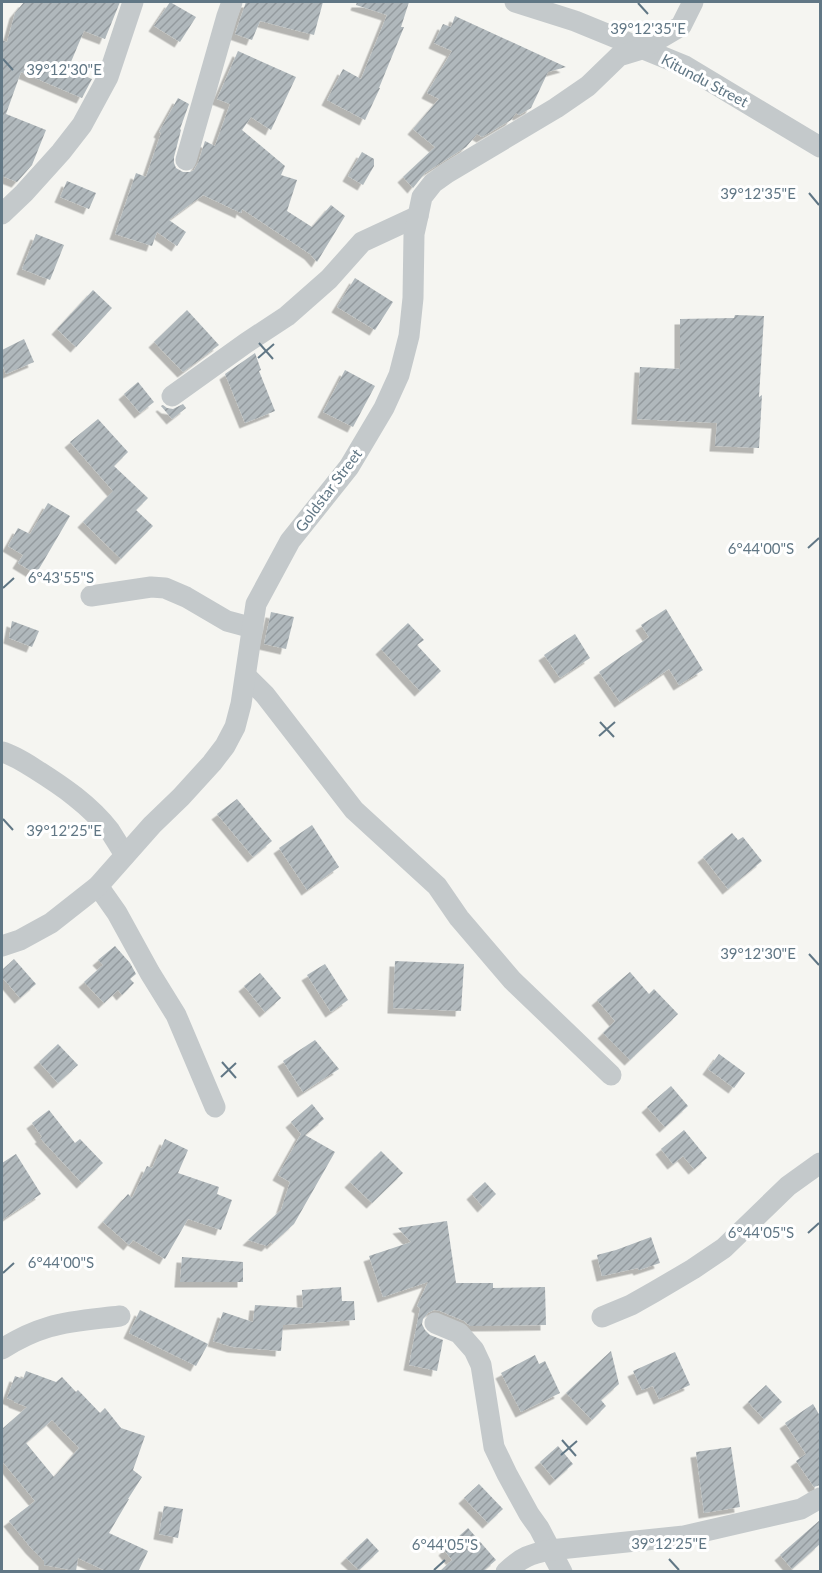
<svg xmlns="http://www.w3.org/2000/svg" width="822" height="1573" font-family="Lato,sans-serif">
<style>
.building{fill:url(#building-hatch);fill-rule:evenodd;filter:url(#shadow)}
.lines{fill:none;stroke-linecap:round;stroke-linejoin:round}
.street{stroke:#c4c9cb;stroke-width:21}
.ticks{fill:none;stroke:#617785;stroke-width:2}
.labels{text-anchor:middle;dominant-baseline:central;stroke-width:6;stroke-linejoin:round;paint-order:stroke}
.street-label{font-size:15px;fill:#617785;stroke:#fff}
.ticks-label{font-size:15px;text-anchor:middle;fill:#617785;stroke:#fff;stroke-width:6;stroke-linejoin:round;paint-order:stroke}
</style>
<defs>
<pattern id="building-hatch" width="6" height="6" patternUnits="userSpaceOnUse" patternTransform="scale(1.5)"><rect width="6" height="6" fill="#b0b8bc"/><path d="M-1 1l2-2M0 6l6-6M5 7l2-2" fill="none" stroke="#939a9e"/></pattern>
<filter id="shadow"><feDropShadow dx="-5.5" dy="5.5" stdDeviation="0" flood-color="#0004"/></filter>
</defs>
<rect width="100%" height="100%" fill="#f5f5f1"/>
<g class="building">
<path d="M24,2h96l-15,37 -21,-8 -16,38 24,10 -10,19 -61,-26 -15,42 40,16 -14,35 -15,17 -15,-6v-136l5,2 8,-29z"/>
<path d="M170,2l26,15 -16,25 -26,-16z"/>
<path d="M246,2h77l-9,33 -54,-14 -8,19 -17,-6z"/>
<path d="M357,2h52l-8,25h3l-25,61h1l-15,32 -38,-20 16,-31 18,10 26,-64 -31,-10z"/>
<path d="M455,16l111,51 -18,5 -17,36 -12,7 -3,-2 -5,7 -29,17 -5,-3 -11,13 -41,26 -12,15 -10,-11 32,-30 -22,-18 26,-30 -12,-6 25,-42 -18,-8 9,-19 8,3z"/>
<path d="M238,51l58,26 -25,53 -20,-13 -9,13 43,36 -4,9 16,5 -10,31 25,16 19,-22 14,11 -28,46 -7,-8 -68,-45 -1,4 -38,-18 -34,25 17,12 -9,14 -20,-14 -5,14 -37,-12 21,-61 10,4 15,-44 -2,-1 19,-34 11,6 -9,25 1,1 -7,27v6l2,5 7,4h7l4,-2 4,-7 7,-22 10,5 15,-42 -13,-5z"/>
<path d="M362,152l12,7v7l-11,19 -15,-9z"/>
<path d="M67,181l29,12 -7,16 -29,-12z"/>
<path d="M36,234l28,11 -14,35 -28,-11z"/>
<path d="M355,278l38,24 -18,28 -38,-23z"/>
<path d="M93,290l19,18 -36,39 -19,-18z"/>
<path d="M187,310l32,35 -36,27 -29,-30z"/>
<path d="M735,315l29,1 -5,81 3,-2 -3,53 -44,-2 2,-23 -80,-4 3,-52 40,2v-50l54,-1z"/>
<path d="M24,339l10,23 -28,12 -4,-10v-14z"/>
<path d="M255,353l6,17 -2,1 16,40 -30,12 -20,-49z"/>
<path d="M345,370l30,16 -22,41 -30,-15z"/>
<path d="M138,382l16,20 -14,11 -16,-19z"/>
<path d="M183,404l3,4 -14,11 -11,-13 2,-1 4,3 6,1z"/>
<path d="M98,419l30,33 -14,14 34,32 -12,12 17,16 -32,33 -38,-37 30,-31 -43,-49z"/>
<path d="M48,503l22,13 -34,58 -18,-11 5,-8 -15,-9 10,-18 12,6z"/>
<path d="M666,609l37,61 -24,15 -10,-16 -49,33 -21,-30 50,-35 -8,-12z"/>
<path d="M271,612l23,5 -8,32 -22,-5z"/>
<path d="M12,621l27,10 -7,16 -23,-9z"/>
<path d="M408,623l16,17 -7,5 24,26 -21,20 -39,-42z"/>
<path d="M575,634l15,24 -30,20 -16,-23z"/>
<path d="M237,799l35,42 -19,16 -36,-43z"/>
<path d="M312,825l27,42 -32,23 -28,-42z"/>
<path d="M732,833l6,7 5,-3 19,24 -34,28 -25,-32z"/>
<path d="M115,946l15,17 6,11 -6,5 4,4 -12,12 -4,-5 -14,13 -20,-21 19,-17 -5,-5z"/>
<path d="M14,959l22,25 -16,14 -18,-21v-7z"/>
<path d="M395,961l69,3 -3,47 -68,-3z"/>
<path d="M325,964l23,36 -17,12 -24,-37z"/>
<path d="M630,972l19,22 5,-5 24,25 -48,46 -27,-27 12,-12 -18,-21z"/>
<path d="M260,973l21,25 -16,14 -21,-26z"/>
<path d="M315,1040l24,29 -36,23 -20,-31z"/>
<path d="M58,1044l20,21 -20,18 -19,-21z"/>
<path d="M719,1054l26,19 -11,15 -26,-19z"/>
<path d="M671,1086l17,20 -23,21 -18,-20z"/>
<path d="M312,1104l12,15 -19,16 30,17 -41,72 -22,20 -1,-2 -4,4 -19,-6 33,-30 9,-28 -12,-7 23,-41 -10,-12z"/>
<path d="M49,1110l26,33 5,-4 23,24 -21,20 -42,-45 2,-1 -10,-14z"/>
<path d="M684,1130l23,28 -13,11 -11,-13 -10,8 -12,-15z"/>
<path d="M165,1139l23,11 -10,23 41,14 -2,7 15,6 -11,30 -33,-11 -23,40 -32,-19 -4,5 -26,-23 25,-28 4,4 15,-32 5,2z"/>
<path d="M381,1151l22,22 -31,30 -22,-21z"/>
<path d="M16,1154l25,40 -39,26v-57z"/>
<path d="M485,1182l11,12 -13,13 -11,-13z"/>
<path d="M447,1221l9,62h37v5l52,-1 1,38 -76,1 -6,-5 -24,-10 -6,-1 -6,3 -5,6 -1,5 3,6 5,5 13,5 -6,31 -28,-6 11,-57 -3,-2 11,-24 -45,15 -14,-41 42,-14 -13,-14z"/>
<path d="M651,1237l9,26 -21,7 -1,-2 -36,8 -5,-21 19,-5z"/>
<path d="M182,1257l61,5v20h-63z"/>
<path d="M341,1287l1,14h12l1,19 -72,5 -2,26 -48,-4 -20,-6 10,-29 30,10 2,-17 48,3 -1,-18z"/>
<path d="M140,1310l68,34 -12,22 -67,-33z"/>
<path d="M611,1351l8,33 -18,16 5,6 -14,14 -26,-27z"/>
<path d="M675,1352l15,33 -31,14 -6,-13 -11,4 -9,-19z"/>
<path d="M535,1355l4,9 6,-3 15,32 -39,19 -20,-39z"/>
<path d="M26,1371l30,11 6,-5 14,15 2,-2 22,23 5,-5 16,20 24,8 -12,34 9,7 -14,22h1l-20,34 39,18 -10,21h-30l-30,-14 -2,13 -32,-6v-4l-13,-13 -22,-27 26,-20 -33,-40v-32l25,-22 -13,-5v-1l-7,-3 8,-22 8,3zM52,1420l27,28 -25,29 -28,-34z"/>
<path d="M766,1385l16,17 -18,17 -16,-17z"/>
<path d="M813,1404l7,12v69l-6,2 -18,-26 10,-7 -21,-31z"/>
<path d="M558,1446l15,18 -18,16 -15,-18z"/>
<path d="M731,1447l9,60 -36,6 -8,-61z"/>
<path d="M479,1484l24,25 -15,14 -24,-25z"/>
<path d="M164,1506l19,3 -5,29 -19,-4z"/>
<path d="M820,1520v24l-28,25 -12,-14z"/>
<path d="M468,1528l28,32 -14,12h-43l13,-12 -8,-10z"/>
<path d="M367,1538l12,13 -20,19 -13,-12z"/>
</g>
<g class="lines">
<g class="street">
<path d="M515,2l60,19 110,45 135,81"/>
<path d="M186,160l41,-144 5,-14"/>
<path d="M2,214l22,-21 37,-41 21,-27 26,-48 25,-75"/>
<path d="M172,396l74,-53 41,-27 42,-37 33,-37 56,-26"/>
<path d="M91,596l60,-9 14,1 21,9 41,24 26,7"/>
<path d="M246,676l19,19 89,115 83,76 22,32 53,62 99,95"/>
<path d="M2,752c11,3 22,10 33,17 27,17 55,36 75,62 5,8 10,16 15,24"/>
<path d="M98,886l19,27 33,60 26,42 39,92"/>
<path d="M2,946l18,-6 31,-17 47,-37 54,-61 29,-28 31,-34 13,-17 10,-19 6,-23 15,-100 34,-63 59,-74 35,-59 15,-33 10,-39 4,-38 1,-64 4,-18 4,-19 11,-14 14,-10 109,-65 32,-22 31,-30 23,-7 39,-23 12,-24"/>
<path d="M602,1317l29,-12 23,-13 39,-23 31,-21 64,-62 32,-23"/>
<path d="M435,1323l24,10 15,17 7,15 13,82 13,27 22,40 10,14 23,44"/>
<path d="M2,1349c14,-9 30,-17 47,-22 23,-7 47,-8 71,-11"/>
<path d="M506,1572c15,-15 25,-18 44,-22l134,-14 117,-27 19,-11"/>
</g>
</g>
<path class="ticks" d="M638,3l10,11M3,59l10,11M809,193l10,12M259,343l14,16M258,358l16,-14M808,548l11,-10M3,588l11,-10M600,722l14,15M599,736l16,-14M3,819l10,11M809,954l10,11M222,1062l14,16M221,1077l15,-14M808,1233l11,-10M3,1273l11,-10M562,1440l14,16M561,1455l16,-14M669,1559l10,11M434,1570l11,-10"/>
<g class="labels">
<g class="street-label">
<text transform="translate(705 80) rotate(28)">Kitundu Street</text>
<text transform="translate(328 490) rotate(-53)">Goldstar Street</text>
</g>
</g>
<g class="ticks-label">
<text x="648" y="34">39°12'35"E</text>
<text x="64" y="75">39°12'30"E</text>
<text x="758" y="199">39°12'35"E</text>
<text x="761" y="554">6°44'00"S</text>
<text x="61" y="583">6°43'55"S</text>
<text x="64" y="836">39°12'25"E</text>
<text x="758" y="959">39°12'30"E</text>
<text x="761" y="1238">6°44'05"S</text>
<text x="61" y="1268">6°44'00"S</text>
<text x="669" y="1549">39°12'25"E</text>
<text x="445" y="1550">6°44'05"S</text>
</g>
<rect width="822" height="1573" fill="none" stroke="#617785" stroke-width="6"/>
</svg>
